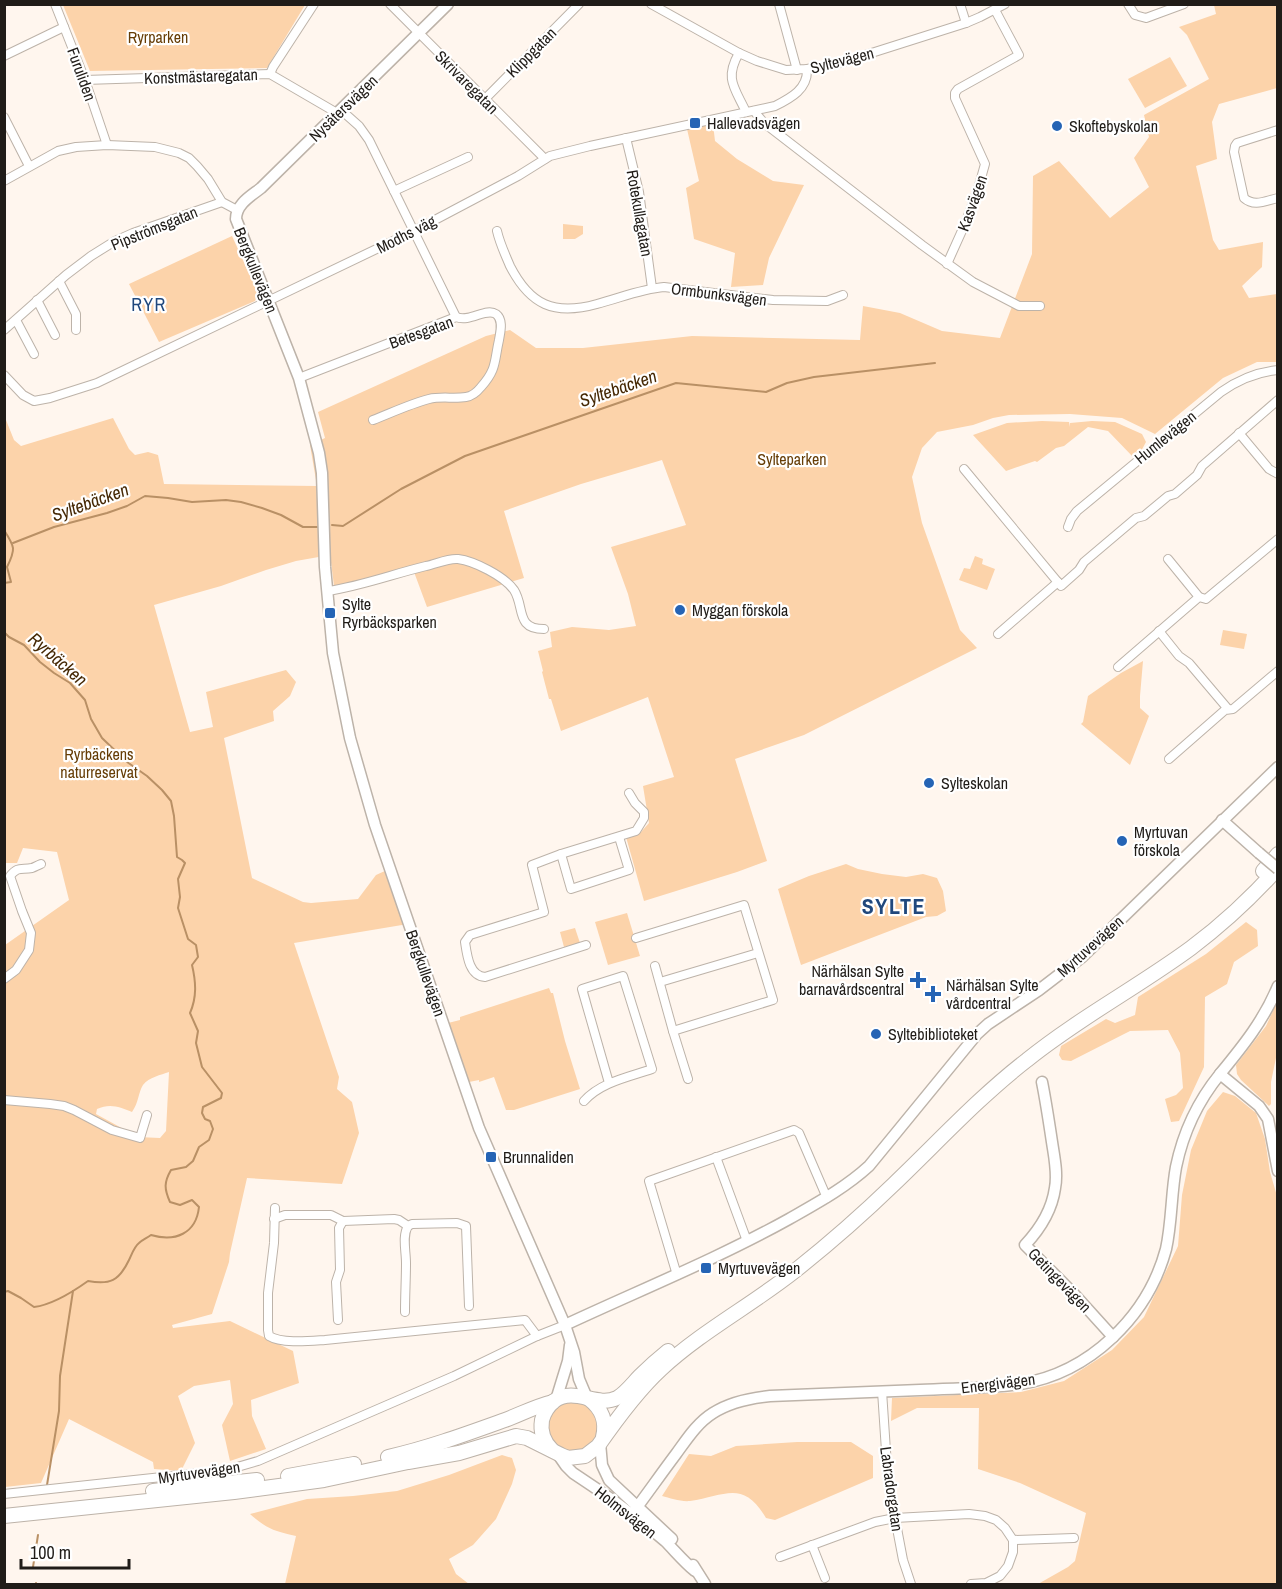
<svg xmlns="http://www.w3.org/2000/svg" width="1282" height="1589" font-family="'Archivo Narrow',sans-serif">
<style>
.green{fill:#fcd3aa;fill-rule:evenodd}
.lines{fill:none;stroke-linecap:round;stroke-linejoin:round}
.stream{stroke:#b99065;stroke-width:2}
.minor-casing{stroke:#bdb3a9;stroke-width:10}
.tertiary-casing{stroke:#bdb3a9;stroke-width:13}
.trunk-casing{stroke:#bdb3a9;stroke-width:16}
.minor{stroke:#fff;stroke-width:8}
.tertiary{stroke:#fff;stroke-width:10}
.trunk{stroke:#fff;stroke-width:14}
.tertiary-bridge-casing{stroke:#bdb3a9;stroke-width:13;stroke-linecap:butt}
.tertiary-bridge{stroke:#fff;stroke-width:10}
.poi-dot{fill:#2564b5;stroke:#fff;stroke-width:2}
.labels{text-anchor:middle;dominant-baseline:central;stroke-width:4.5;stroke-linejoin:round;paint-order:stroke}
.park-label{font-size:16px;fill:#663d06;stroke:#fff}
.street-label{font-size:16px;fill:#201c18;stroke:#fff}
.poi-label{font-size:16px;fill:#201c18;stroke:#fff;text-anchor:start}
.neighbourhood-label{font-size:18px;letter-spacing:1.5px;fill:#20487d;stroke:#fff}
.water-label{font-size:18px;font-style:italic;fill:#452804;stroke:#fff}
.district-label{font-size:22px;font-weight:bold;letter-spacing:1.5px;fill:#20487d;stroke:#fff}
</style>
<rect width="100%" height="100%" fill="#fff6ee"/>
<g class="green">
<path d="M63,5h242l-38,63 -177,3z"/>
<path d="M1214,5h63v83l-58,16 -7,18 5,37 -21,7 17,74 6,10 44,-8 -1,25 -20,19 7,12 28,-4v68h-20l-34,16 -68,56 -33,-16 -52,-4 -61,1 -16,3 -20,7 -36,7 -15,16 -10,29 10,46 38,107 17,18 -173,87 -69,24 32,102 -30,11 -93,29 -18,-64 15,-5 8,-9 -6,-37 31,-9 -26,-80 -87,34 -10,-32h-2l-7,-27 1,-1 -5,-20 14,-4 -2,-15 22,-5 37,3 27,-4 -8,-32 -17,-47 75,-22 -24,-65 -81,24 -77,27 20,67 -97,29 -13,-35 -79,21 -5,-38 -34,6 -30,9 -45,16 -67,19 36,127 23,-5 -7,-35 80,-22 10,12 -6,14 -17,15 1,10 -50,17 28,140 51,24 8,1 47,-4 18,-24 11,-5 21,54 -114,19 45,134 -2,12 15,13 7,31 -17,51 -95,-6 -17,75 -1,9 -17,52 -40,11 1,3 57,-7 63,30 6,32 -48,17 1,16 14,33 -36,12 -8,-36 11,-21 -3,-24 -36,6 -16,10 17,47 -14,28 -27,-2 -1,-7 -84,-43 -28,64 -36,4v-542l64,-45 -12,-48 -34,-4 -6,15h-12l-1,-448 10,25 7,6 92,-28 16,31 6,6 13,-3 10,3 6,29 153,2 -7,-41 15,-7 -7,-26 168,-76 24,-6 26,18h47l109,-12 168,4 3,-34 37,7 42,18 58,7 32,-84 1,-78 26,-15 51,57 39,-31 -15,-29 15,-21 -5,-22 65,-36 -22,-44 -8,-8 37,-13zM169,1072l-3,59 -6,7 -22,-1 -42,-23 1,-5c13,-6 23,-2 35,3 7,-10 6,-19 11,-27 6,-8 18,-10 26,-13z"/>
<path d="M1170,57l17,29 -42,22 -17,-29z"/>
<path d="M713,124l2,17 22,18 36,22 31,4 -35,73 -6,27 -32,2 4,-34 -41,-14 -8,-51 13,-7 -12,-52z"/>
<path d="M563,224l20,2v8l-8,5h-12z"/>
<path d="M232,236l26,57 -3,8 -96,41 -30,-58z"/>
<path d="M1042,421l27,1 1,5v-4l22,-2 23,1 27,12 4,8 -6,11 -6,5 -26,-27 -20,-4 -24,19 -8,2 -19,14 -2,-1 -29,10 -33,-36 34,-12z"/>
<path d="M975,556l8,3 -1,5 13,5 -8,21 -28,-10 5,-12 6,1z"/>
<path d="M1223,630l24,4 -3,15 -24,-4z"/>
<path d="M1143,661l-3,35v12l9,8 -19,49 -49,-41 2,-2 5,-26 33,-23z"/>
<path d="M846,864l12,5 24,5 24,3 17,-3 14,4 6,13 3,20 -9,5 -11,1 -125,48 -23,-76 31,-13z"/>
<path d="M627,913l13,43 -32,9 -13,-43z"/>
<path d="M1246,922l11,8 1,16 -24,16 -7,22 -22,13 -1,70 -25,54 -8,1 -6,-23 11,-4 7,-7 -3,-35 -12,-23 -38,1 -59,30 -9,-1 -3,-5 2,-9 45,-27 9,4 20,-8 3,-18 68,-43z"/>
<path d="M575,928l5,15 -16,4 -4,-15z"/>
<path d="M549,988l2,5h2l12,48 15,48 -66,21h-8l-12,-33 -15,5v-2l-10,2 -21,-59 12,-3v-3z"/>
<path d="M1277,1002v51l-6,29v22l-2,2 -28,-26 -4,-6 -1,-9 30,-39z"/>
<path d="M1223,1092l12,4 21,17 9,26 5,33 7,24v388h-239l30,-17 7,-6 11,-48 -66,-30 -42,-14 1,-61h-62l-26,13 1,-23 129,-6 43,-11 48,-31 32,-33 34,-71 4,-51 9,-45 16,-39z"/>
<circle cx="573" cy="1426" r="25"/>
<path d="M797,1442h54l22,14v22l-98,42 -9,-2c-23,-39 -41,-22 -76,-17 -9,1 -20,-3 -28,-5l27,-42 22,2 25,-10z"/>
<path d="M502,1455l10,3 4,12 -4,14 -16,35 -23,26 -24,14 7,15 13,10h-184l11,-48c-22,-5 -29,-7 -46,-22l57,-15 46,-3 44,-5 52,-16z"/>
</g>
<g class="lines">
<g class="stream">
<path d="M332,525l11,1 58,-37 64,-33 211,-73 90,9 21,-9 27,-6 121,-14"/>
<path d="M4,530c11,17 12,19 3,37l4,15 -7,1"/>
<path d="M13,543l41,-16 53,-14 20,-7 18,-10 23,2 24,4 34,-2 15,2 21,6 19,7 22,12h14"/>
<path d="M4,632l5,5 15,8 16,17 14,11 16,10 15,17 6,19 11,19 25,24 20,14 15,14 9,11 3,15 3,41 5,3 3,3 -7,16 2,18 -2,11 10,31 8,6 2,12 -6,8c4,17 5,32 -2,48l8,18 -2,12 6,24 20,26 -1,5 -18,9 -1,6 3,6 5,2 3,8 -4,11 -10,7 -6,14 -7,6 -15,3c-7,12 -7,19 -1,32l10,3 12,-5 7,7c-3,27 -24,35 -48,28 -4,3 -9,5 -12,8 -5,4 -7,11 -10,17 -10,21 -19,25 -41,21 -14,10 -37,24 -54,26l-13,-9 -13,-7 -4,1"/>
<path d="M47,1485l12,-74 1,-35 13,-85"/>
<path d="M33,1567l5,-32"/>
<path d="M36,1583v1"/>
</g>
<defs>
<g id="minor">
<path d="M55,4l30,76 22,65"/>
<path d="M390,4l155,155"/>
<path d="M651,4l88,49 18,8 29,9 21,-1 33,-6 126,-40 14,-6 25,-13"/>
<path d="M779,4l18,66"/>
<path d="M960,4l6,19"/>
<path d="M1128,4l7,11 11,3 38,-14"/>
<path d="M739,53c-15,26 -4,35 7,59"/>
<path d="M4,56l60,-29"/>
<path d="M270,74l3,-7 41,-63"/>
<path d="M85,80l185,-6 67,39"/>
<path d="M484,100l95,-96"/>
<path d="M341,110l18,16 10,14 87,177"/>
<path d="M754,111l10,12 158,122 51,37 46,24h21"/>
<path d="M4,117l25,49"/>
<path d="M1278,130l-41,13 -2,3 -1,6 10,46c10,9 21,3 34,0"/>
<path d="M626,138l13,54 13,96"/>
<path d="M4,181l54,-30 18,-4 31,-2 48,2 24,6 10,5 8,8 11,13 14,23 15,8"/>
<path d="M394,191l74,-34"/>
<path d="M497,231c3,13 8,23 13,35 20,39 44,50 87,38 23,-6 44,-15 67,-17l109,13 54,1 16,-6"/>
<path d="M947,264l18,-40 13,-35 7,-25 -30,-66v-5l3,-4 61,-34 -24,-45"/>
<path d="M59,281l17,33v16"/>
<path d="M37,300l18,35"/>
<path d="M16,320l18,34"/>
<path d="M4,330l62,-55 25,-19 24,-15 18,-8 89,-31"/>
<path d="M4,375l19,20 11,6 16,-3 47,-15 317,-152 104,-55 32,-20 40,-10 185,-40c16,-8 33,-17 32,-37"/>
<path d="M299,378l157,-61c14,6 30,-10 40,-3 8,6 4,19 3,26 -5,22 -2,29 -18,47 -4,5 -8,9 -15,10 -12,2 -25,-1 -37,2 -19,5 -38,14 -56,21"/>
<path d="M1239,433l30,36 9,5"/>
<path d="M964,469l97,117 18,-16 5,-8 52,-44 8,-2 24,-20 7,-2 22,-19 5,-9 76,-66"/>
<path d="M1068,527l3,-8 6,-8 144,-119c17,-12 35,-20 57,-22"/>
<path d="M1168,559l31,38"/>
<path d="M328,591c33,-5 65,-17 98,-25 10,-2 22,-8 32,-7 16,2 46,17 56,31 11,17 1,39 30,39"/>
<path d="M1159,631l20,25 10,7 39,46"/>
<path d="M998,634l60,-52"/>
<path d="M1118,667l81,-70 7,2 72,-60"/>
<path d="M1169,759l56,-49 8,-1 45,-38"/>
<path d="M561,854l10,35 58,-19 -10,-33"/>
<path d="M636,938l108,-33 29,95 -100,31 15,48"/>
<path d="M586,945l-101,32c-16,-1 -18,-22 -20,-35l5,-7 74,-23 -12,-47 29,-11 75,-23 8,-13v-6l-9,-9 -6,-10"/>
<path d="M655,966l18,65"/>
<path d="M4,979l12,-9 13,-20 2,-17 -9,-22 -12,-35c8,-10 11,-6 22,-8 3,-1 6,-3 9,-4"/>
<path d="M660,982l98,-29"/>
<path d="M4,1100l46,4 14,2 10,4 38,20 28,8 7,-23"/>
<path d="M584,1101c17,-19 45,-24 68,-32l-29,-93 -41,13 27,94"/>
<path d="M716,1157l31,84"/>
<path d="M275,1208l-1,35 -6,50v37l1,6c13,8 41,5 56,4l200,-20 12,16"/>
<path d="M274,1219l11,-4h46l12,6 -4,7 1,42 -4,12 2,38"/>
<path d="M343,1221l51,-2 5,1 9,6c-6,10 -2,25 -2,37 0,16 -1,32 -1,49"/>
<path d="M408,1226l4,-2 45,-1 9,3 3,80"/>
<path d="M677,1275l-28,-94 145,-51 5,3 28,65"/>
<path d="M882,1391l6,90 15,79 8,24"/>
<path d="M4,1494l223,-24 31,-9 196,-85 83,-40 28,-11"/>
<path d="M1013,1540l61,-2"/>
<path d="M812,1545l13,33"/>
<path d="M780,1557l95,-35 20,-4 74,-4 16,2 11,4 9,8 8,12v12l-5,14 -8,10 -14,7 -15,1"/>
</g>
<g id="tertiary">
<path d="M448,4l-187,184c-10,8 -25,16 -25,31l63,159 20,75 3,20 3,94 8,86 17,85 25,87 104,303 86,197 9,27 5,27 8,19"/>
<path d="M1222,820l37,33"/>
<path d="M1278,986c-14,34 -35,60 -58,88l39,32 9,13 10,52"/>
<path d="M1042,1082c4,20 7,40 10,60 2,14 6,31 3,46 -3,22 -15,41 -30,57l50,50 38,42"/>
<path d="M565,1325c75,-35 152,-66 224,-106 28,-16 56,-31 80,-53l108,-132 11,-10 51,-34 43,-33 196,-190"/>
<path d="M556,1400l12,-39 2,-16"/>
<path d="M600,1443l2,22 7,15 63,59"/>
<path d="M557,1453l9,13 7,7c32,21 63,43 92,68 10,10 19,21 30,30"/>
<path d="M632,1514c15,-20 29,-40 44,-60 11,-15 21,-31 37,-41 17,-11 37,-15 57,-17 50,-2 100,-4 150,-6 33,-2 67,-1 100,-6 70,-11 128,-68 146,-135 6,-27 5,-55 10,-82 7,-34 22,-66 44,-93"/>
<path d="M693,1565l12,19"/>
</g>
<g id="trunk">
<path d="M1263,871l15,-17"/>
<path d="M589,1399c13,10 18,22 14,38"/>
<path d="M552,1450c-8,-8 -12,-18 -10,-30 2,-8 6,-14 12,-19 21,-15 42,7 63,-3 9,-5 16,-15 23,-22 9,-9 18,-17 28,-25"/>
<path d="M388,1457c40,-9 78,-23 117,-37 16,-6 31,-14 48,-18"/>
<path d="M288,1476l66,-12"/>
<path d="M153,1491l104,-11"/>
<path d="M4,1516l230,-24 90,-12 84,-18 51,-9 57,-17 11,2 34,17 7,3 17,-2 13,-10c18,-26 39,-55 63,-77 41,-38 91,-64 135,-99 34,-27 67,-56 98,-86 44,-42 85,-87 133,-124 52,-42 111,-73 164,-112 32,-24 60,-50 87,-80"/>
</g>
</defs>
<use href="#minor" class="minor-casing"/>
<use href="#tertiary" class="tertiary-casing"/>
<use href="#trunk" class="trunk-casing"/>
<use href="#minor" class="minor"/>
<use href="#tertiary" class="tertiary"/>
<use href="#trunk" class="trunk"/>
<defs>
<path id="tertiary-bridge" d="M1259,853l19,16"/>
</defs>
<use href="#tertiary-bridge" class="tertiary-bridge-casing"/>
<use href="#tertiary-bridge" class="tertiary-bridge"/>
</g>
<g class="poi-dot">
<rect x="689" y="117" width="12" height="12" rx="3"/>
<circle cx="1057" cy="126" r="6"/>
<circle cx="680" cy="610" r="6"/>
<rect x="324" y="607" width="12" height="12" rx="3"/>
<circle cx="929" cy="783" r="6"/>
<circle cx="1122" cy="841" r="6"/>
<path d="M915 971h6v6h6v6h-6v6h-6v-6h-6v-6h6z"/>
<path d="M930 985h6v6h6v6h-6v6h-6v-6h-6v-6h6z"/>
<circle cx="876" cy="1034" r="6"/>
<rect x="485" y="1151" width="12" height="12" rx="3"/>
<rect x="700" y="1262" width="12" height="12" rx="3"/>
</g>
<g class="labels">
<g class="park-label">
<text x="158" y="37">Ryrparken</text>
<text x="792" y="459">Sylteparken</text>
<text x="99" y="754">Ryrbäckens<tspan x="99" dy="18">naturreservat</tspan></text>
</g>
<g class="street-label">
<text transform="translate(531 52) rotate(-45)">Klippgatan</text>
<text transform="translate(842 60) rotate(-14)">Syltevägen</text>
<text transform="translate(82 74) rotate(70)">Furuliden</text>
<text transform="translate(201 76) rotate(-2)">Konstmästaregatan</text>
<text transform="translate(467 82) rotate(45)">Skrivaregatan</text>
<text transform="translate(343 108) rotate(-44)">Nysätersvägen</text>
<text transform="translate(972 203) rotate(-70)">Kasvägen</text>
<text transform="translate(640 213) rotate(80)">Rotekullagatan</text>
<text transform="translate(154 228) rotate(-22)">Pipströmsgatan</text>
<text transform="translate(406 234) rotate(-27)">Modhs väg</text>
<text transform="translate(256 270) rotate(68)">Bergkullevägen</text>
<text transform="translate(719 294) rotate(7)">Ormbunksvägen</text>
<text transform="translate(421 332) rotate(-20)">Betesgatan</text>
<text transform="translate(1165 437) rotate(-39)">Humlevägen</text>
<text transform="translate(1090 946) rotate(-42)">Myrtuvevägen</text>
<text transform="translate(426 973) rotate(71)">Bergkullevägen</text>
<text transform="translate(1060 1280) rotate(46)">Getingevägen</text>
<text transform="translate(998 1383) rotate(-7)">Energivägen</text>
<text transform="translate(199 1472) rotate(-8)">Myrtuvevägen</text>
<text transform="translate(892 1489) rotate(82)">Labradorgatan</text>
<text transform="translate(626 1512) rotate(38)">Holmsvägen</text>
</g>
<g class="poi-label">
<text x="707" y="123">Hallevadsvägen</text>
<text x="1069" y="126">Skoftebyskolan</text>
<text x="342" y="604">Sylte<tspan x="342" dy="18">Ryrbäcksparken</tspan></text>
<text x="692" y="610">Myggan förskola</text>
<text x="941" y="783">Sylteskolan</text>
<text x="1134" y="832">Myrtuvan<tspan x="1134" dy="18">förskola</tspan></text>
<text x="904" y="971" text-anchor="end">Närhälsan Sylte<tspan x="904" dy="18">barnavårdscentral</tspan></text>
<text x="946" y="985">Närhälsan Sylte<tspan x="946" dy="18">vårdcentral</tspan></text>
<text x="888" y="1034">Syltebiblioteket</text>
<text x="503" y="1157">Brunnaliden</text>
<text x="718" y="1268">Myrtuvevägen</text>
</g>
<g class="neighbourhood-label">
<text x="149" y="304">RYR</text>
</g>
<g class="water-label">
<text transform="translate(618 388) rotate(-19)">Syltebäcken</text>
<text transform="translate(90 502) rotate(-20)">Syltebäcken</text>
<text transform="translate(58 659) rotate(41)">Ryrbäcken</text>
</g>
<g class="district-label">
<text x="894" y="906">SYLTE</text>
</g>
</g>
<rect width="1282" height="1589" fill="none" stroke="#201c18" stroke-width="12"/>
<path d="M21 1559v9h108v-9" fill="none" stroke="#201c18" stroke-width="3"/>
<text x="30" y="1559" font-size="18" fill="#201c18" stroke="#ffffff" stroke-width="4.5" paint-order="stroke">100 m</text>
</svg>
